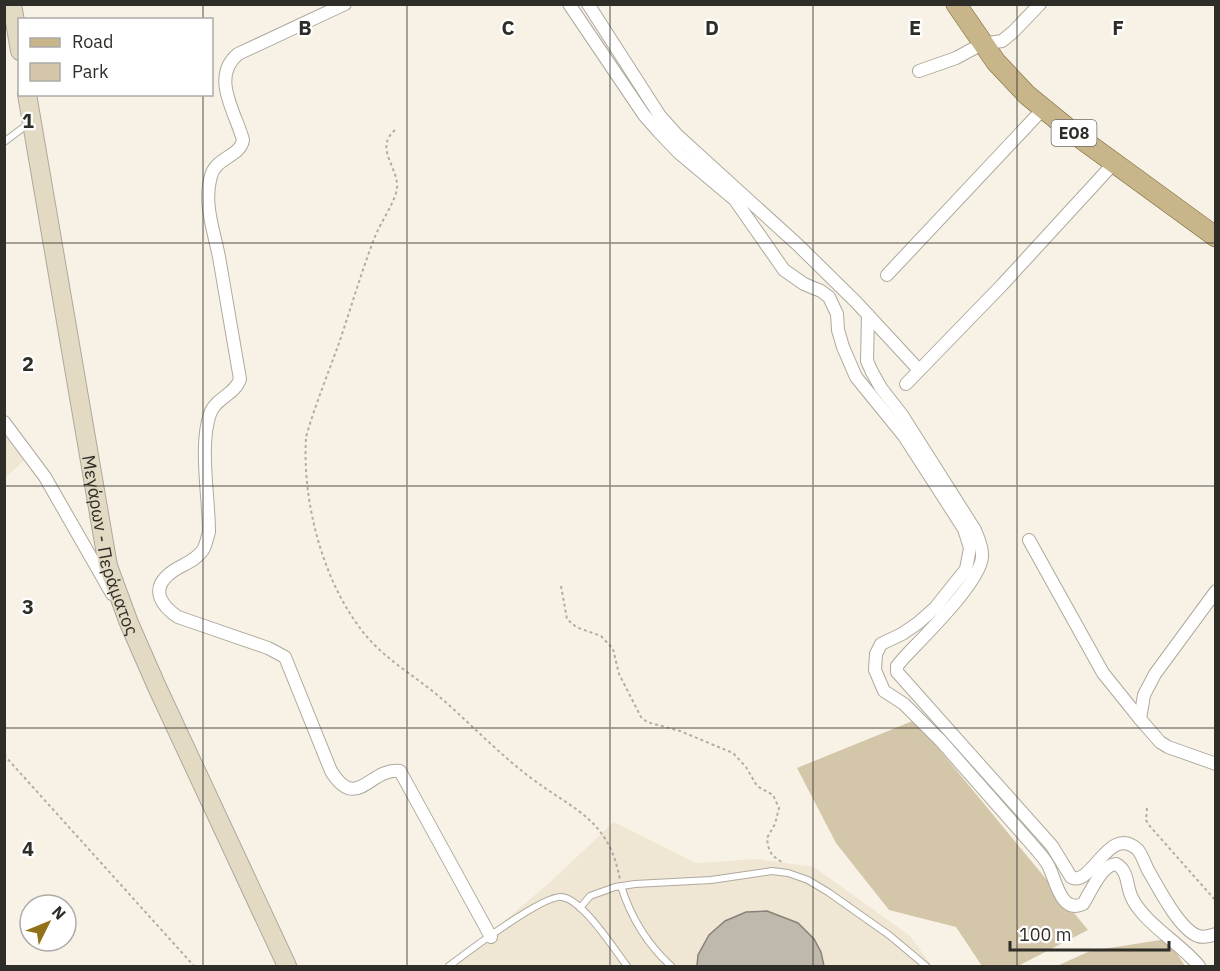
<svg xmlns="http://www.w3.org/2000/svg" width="1220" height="971" font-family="'IBM Plex Sans',sans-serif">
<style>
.built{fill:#f0e6d4}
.green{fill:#d3c6a9}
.building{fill:#bfb9ad;stroke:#888378;stroke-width:1.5}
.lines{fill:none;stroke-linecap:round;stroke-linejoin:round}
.service-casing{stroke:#aea99d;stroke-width:8}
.minor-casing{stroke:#aea99d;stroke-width:14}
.secondary-casing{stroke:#aea99d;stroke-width:20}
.primary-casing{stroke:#7a6635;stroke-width:21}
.path{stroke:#b1ada3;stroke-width:2;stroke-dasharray:3 3;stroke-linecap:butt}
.service{stroke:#fff;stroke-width:6}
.minor{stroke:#fff;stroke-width:12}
.secondary{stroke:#e3dac4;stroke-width:18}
.primary{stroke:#c8b58a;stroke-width:20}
.grid{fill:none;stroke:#2f2d28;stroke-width:1.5;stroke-opacity:0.55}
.labels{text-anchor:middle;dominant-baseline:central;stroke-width:4.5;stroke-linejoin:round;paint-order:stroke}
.shield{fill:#fff;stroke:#6d6c68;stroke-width:1.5}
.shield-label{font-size:16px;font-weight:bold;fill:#2f2d28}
.street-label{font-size:18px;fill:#2f2d28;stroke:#fff}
.grid-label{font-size:20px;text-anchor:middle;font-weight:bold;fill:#2f2d28;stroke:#fff;stroke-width:4.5;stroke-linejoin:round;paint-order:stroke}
</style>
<rect width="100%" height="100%" fill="#f8f2e6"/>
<g class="built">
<path d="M4,425l24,32 -23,21h-1z"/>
<path d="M614,822l82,41 61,-4 57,8 96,69 22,30h-480l97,-83z"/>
</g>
<g class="green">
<path d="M915,720l173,210 -70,36h-36l-26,-39 -67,-17 -53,-67 -39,-75z"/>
<path d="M1167,939l18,27h-128l33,-15z"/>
</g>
<path class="building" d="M767,911l31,12 16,16 7,13 3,14h-127l1,-11 11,-20 16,-14 21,-9z"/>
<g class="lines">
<defs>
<g id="service">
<path d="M4,142l24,-18"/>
<path d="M621,886c10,32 26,58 50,80"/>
<path d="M580,908l10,-12 25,-9 20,-3 76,-4 61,-9 16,2 20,7 20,12 61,43 37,31"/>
<path d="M449,966c17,-13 95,-72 113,-69 21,3 52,52 65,69"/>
</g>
<g id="minor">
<path d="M345,4l-107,50c-28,23 -2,59 5,86 -3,17 -27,17 -32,36 -8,27 3,55 8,81 7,41 14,82 21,122 -5,16 -25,19 -30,35 -11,31 -1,84 -1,118 -2,6 -3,13 -6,18 -9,13 -24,15 -35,25 -18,16 -5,32 10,42l90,31 17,9 46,114c26,42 39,-4 69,0l91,166"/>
<path d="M569,4l75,111 15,17 20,21 56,47 49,70 20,14 17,7 8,6 8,17 1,16 5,17 13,30 48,59 60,93 6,19 -4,21 -31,39 -17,15 -16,11 -21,10 -5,10 -1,16 9,21 20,13 37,37 94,107c5,6 11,12 14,19 7,14 12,47 34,37 8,-12 18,-39 33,-40 13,7 10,22 16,34 12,25 49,46 67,68"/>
<path d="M588,4l72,112 17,19 121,110 58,57 63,68"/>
<path d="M919,71l37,-13 26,-14 20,-3 11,-9 27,-28"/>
<path d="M887,275l156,-166"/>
<path d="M868,315l-1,46 5,11 9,16 21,27 73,115c3,8 8,17 7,27 -2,26 -61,82 -80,103l-5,6v6l155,174 19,31c20,12 38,-55 67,-27 4,5 7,14 10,20 10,17 31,59 50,66 6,2 11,0 18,-2"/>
<path d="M906,384l96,-99 112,-122"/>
<path d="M4,422l41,55 67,117"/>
<path d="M1029,540l74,133 37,46"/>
<path d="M1216,591l-61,83 -11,21 -4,24 20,23 8,5 48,17"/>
</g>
<g id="secondary">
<path d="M12,4l8,47"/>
<path id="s1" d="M27,94l81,472 21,57 28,64 130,279"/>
</g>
<path id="primary" d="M956,4l40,58 31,33 49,40 140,102"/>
</defs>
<use href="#service" class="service-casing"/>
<use href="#minor" class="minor-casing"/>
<use href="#secondary" class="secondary-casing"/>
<use href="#primary" class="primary-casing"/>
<g class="path">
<path d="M395,130c-23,20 8,40 1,63 -5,16 -16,30 -22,46 -13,34 -23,69 -35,104 -11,31 -24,62 -33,94 -4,67 18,150 62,201 21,24 50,40 74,61 30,26 57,55 89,79 44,33 78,41 89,102"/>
<path d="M561,586l6,33 9,8 25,9 12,13 6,25 22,43 6,5 33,9 53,22 13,14 11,19 16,9 6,13 -4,16 -8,14 1,8 4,9 11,8"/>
<path d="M4,755l190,211"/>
<path d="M1147,808l-1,12 2,4 68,77"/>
</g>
<use href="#service" class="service"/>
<use href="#minor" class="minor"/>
<use href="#secondary" class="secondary"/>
<use href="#primary" class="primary"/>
</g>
<path class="grid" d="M203,4v16M407,4v962M610,4v962M813,4v962M1017,4v962M203,94v872M4,243h1212M4,486h1212M4,728h1212"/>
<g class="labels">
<rect class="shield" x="1051.5" y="120" width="45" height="26" rx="4.5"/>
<g class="shield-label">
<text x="1074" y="133">ΕΟ8</text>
</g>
<g class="street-label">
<text stroke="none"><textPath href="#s1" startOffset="459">Μεγάρων - Περάματος</textPath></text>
</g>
</g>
<g class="grid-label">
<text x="305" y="35">B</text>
<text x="508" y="35">C</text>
<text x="712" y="35">D</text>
<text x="915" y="35">E</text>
<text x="1118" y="35">F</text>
<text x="28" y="128">1</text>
<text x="28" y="371">2</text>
<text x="28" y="614">3</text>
<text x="28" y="856">4</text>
</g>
<rect width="1220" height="971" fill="none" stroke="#2f2d28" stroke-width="12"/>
<rect x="18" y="18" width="195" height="78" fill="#ffffff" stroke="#acaba9" stroke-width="1.5"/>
<rect x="30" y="38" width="30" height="9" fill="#c8b58a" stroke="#acaba9" stroke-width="1.5"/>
<text x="72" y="48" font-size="18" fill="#2f2d28">Road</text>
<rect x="30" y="63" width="30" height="18" fill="#d3c6a9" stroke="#acaba9" stroke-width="1.5"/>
<text x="72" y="78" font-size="18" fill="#2f2d28">Park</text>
<g transform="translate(48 923) rotate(47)"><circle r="28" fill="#ffffff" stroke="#acaba9" stroke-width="1.5"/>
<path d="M0-4.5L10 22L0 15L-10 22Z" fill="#937119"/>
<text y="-9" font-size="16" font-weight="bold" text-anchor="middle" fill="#2f2d28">N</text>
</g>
<path d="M1010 941v9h159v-9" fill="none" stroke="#2f2d28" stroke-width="3"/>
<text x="1019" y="941" font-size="18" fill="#2f2d28" stroke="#ffffff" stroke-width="4.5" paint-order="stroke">100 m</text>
</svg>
